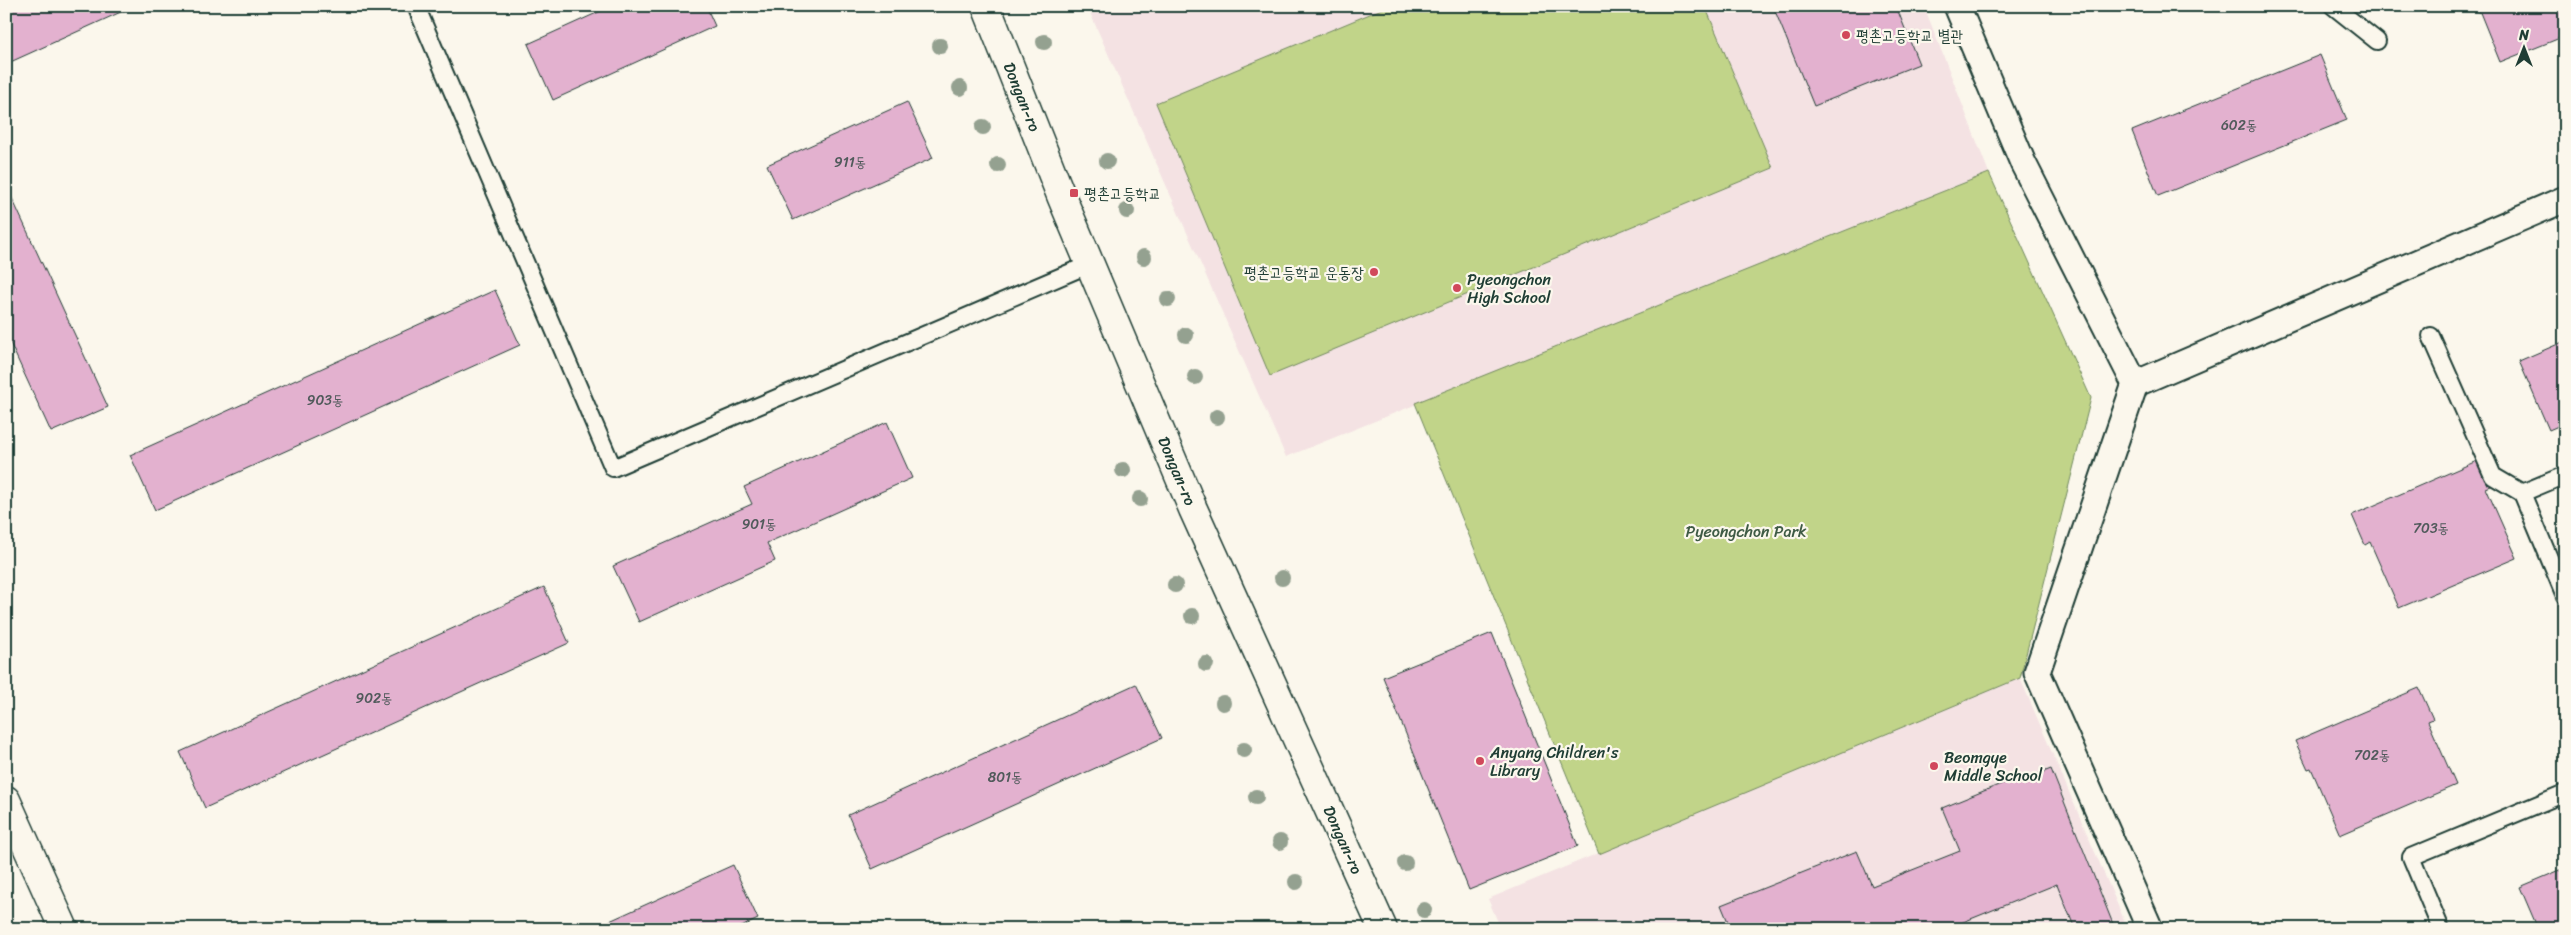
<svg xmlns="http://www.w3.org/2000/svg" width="2571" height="935" font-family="Sriracha,'Poor Story',sans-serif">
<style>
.built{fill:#f4e2e3}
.green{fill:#c1d489;stroke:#70885e}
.building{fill:#e3b1cf;stroke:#1f3d34}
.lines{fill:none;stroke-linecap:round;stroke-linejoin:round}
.service-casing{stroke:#1f3d34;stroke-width:20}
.pedestrian-casing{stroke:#1f3d34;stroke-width:29}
.tertiary-casing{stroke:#1f3d34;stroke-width:31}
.primary-casing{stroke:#1f3d34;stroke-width:31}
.service{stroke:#fbf7ec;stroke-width:16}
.pedestrian{stroke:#fbf7ec;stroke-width:25}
.tertiary{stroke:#fbf7ec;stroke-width:28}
.primary{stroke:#fbf7ec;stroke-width:28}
.tree{fill:#94a190}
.poi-dot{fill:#d1495b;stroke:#fbf7ec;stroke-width:2}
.labels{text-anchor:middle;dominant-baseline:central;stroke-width:4.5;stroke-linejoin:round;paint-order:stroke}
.number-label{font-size:14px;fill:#505a5b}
.poi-label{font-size:16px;fill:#1f3d34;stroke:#fbf7ec;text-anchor:start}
.street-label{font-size:16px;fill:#1f3d34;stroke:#fbf7ec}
.park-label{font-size:16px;fill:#3f5b45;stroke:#fbf7ec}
</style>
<rect width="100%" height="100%" fill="#fbf7ec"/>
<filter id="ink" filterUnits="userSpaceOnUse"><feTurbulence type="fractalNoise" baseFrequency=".02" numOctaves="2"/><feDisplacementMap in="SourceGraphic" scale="10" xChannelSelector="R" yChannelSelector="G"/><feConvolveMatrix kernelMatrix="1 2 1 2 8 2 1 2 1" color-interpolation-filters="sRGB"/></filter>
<g filter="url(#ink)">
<g class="built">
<path d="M1087,6h837l65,167 -703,284z"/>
<path d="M2020,678l108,251h-627l-13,-30z"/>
</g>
<g class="green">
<path d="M1389,6h316l68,162 -503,208 -114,-273z"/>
<path d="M1989,173l102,225 -71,280 -421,176 -184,-451z"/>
</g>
<g class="building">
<path d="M6,6h128l-128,58z"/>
<path d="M612,6h94l9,20 -162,74 -25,-56z"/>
<path d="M1773,6h123l23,58 -105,42z"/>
<path d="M2490,6h75v30l-65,26 -21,-52z"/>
<path d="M2320,55l27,65 -189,76 -26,-65z"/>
<path d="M907,102l26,56 -140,62 -26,-55z"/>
<path d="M6,185l102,222 -57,25 -45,-98z"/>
<path d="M495,290l25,55 -365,165 -25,-55z"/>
<path d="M2565,341v82l-16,7 -30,-69z"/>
<path d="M887,422l25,56 -145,65 8,18 -136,61 -26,-56 139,-62 -8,-17z"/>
<path d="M2479,460l12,26 -5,2 31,70 -118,50 -29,-66 -5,3 -13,-30z"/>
<path d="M544,587l25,56 -364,165 -25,-56z"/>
<path d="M1492,633l86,213 -109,44 -86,-213z"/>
<path d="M1136,684l26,54 -290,131 -24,-54z"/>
<path d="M2419,688l14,31 -5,2 28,64 -116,50 -29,-67 -3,1 -13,-28z"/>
<path d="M2051,769l64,160h-40l-18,-45 -111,45h-215l-10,-24 136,-54 15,35 88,-35 -18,-43 81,-33 2,4z"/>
<path d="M733,865l25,54 -21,10h-145z"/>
<path d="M2565,868v61h-27l-18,-42z"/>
</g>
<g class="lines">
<defs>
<g id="service">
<path d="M416,6l197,462 477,-204"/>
<path d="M2333,6l44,35"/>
<path d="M2431,336l62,140 29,17"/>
<path d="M2565,475l-43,18 43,103"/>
<path d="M2441,929l-30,-72 154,-64"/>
</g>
<g id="pedestrian">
<path d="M1957,6l66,157 112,221 -98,288 113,257"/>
<path d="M2135,384l430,-185"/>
</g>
<path id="tertiary" d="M986,6l76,192 131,311 190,420"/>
<path id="primary" d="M6,800l58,129"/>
</defs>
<use href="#service" class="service-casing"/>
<use href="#pedestrian" class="pedestrian-casing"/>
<use href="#tertiary" class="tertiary-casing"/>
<use href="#primary" class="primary-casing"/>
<use href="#service" class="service"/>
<use href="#pedestrian" class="pedestrian"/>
<use href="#tertiary" class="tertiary"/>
<use href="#primary" class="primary"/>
</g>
<g class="tree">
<circle cx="1044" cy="42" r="8"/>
<circle cx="940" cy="46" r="8"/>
<circle cx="960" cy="88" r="8"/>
<circle cx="983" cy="127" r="8"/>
<circle cx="1107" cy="161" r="8"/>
<circle cx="998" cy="165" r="8"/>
<circle cx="1127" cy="211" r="8"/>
<circle cx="1144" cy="257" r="8"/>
<circle cx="1168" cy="299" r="8"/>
<circle cx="1186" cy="335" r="8"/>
<circle cx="1195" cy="377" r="8"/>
<circle cx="1217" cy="417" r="8"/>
<circle cx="1123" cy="470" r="8"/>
<circle cx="1140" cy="499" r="8"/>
<circle cx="1282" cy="578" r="8"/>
<circle cx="1175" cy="585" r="8"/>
<circle cx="1192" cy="616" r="8"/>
<circle cx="1206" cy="664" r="8"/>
<circle cx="1223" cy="703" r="8"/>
<circle cx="1244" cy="750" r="8"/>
<circle cx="1256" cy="797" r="8"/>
<circle cx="1280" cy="842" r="8"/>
<circle cx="1405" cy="863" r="8"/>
<circle cx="1296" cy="882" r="8"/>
<circle cx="1424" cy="910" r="8"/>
</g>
</g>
<g class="poi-dot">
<circle cx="1846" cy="35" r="5"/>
<rect x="1069" y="188" width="10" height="10" rx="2.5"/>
<circle cx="1374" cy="272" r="5"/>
<circle cx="1457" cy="288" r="5"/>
<circle cx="1480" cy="761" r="5"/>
<circle cx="1934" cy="766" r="5"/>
</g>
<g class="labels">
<g class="number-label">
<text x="2239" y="125">602동</text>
<text x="850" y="162">911동</text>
<text x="325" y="400">903동</text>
<text x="759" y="524">901동</text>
<text x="2431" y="528">703동</text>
<text x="374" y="698">902동</text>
<text x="2372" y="755">702동</text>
<text x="1005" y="777">801동</text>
</g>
<g class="poi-label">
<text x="1856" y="35">평촌고등학교 별관</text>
<text x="1084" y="193">평촌고등학교</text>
<text x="1364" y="272" text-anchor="end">평촌고등학교 운동장</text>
<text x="1467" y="279">Pyeongchon<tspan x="1467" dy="18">High School</tspan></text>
<text x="1490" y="752">Anyang Children's<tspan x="1490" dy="18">Library</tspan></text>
<text x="1944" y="757">Beomgye<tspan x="1944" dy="18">Middle School</tspan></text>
</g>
<g class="street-label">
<text transform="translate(1022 97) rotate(68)">Dongan-ro</text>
<text transform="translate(1177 471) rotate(67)">Dongan-ro</text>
<text transform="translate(1343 840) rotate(66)">Dongan-ro</text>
</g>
<g class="park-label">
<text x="1746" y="531">Pyeongchon Park</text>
</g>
</g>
<rect width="2571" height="935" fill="none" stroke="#fbf7ec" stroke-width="25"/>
<rect x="12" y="12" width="2546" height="910" fill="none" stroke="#1f3d34" stroke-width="2" filter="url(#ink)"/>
<g transform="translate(2524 48)" stroke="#fbf7ec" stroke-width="4" paint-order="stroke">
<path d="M0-4L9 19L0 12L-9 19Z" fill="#1f3d34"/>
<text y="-8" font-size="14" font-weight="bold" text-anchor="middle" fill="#1f3d34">N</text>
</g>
</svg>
